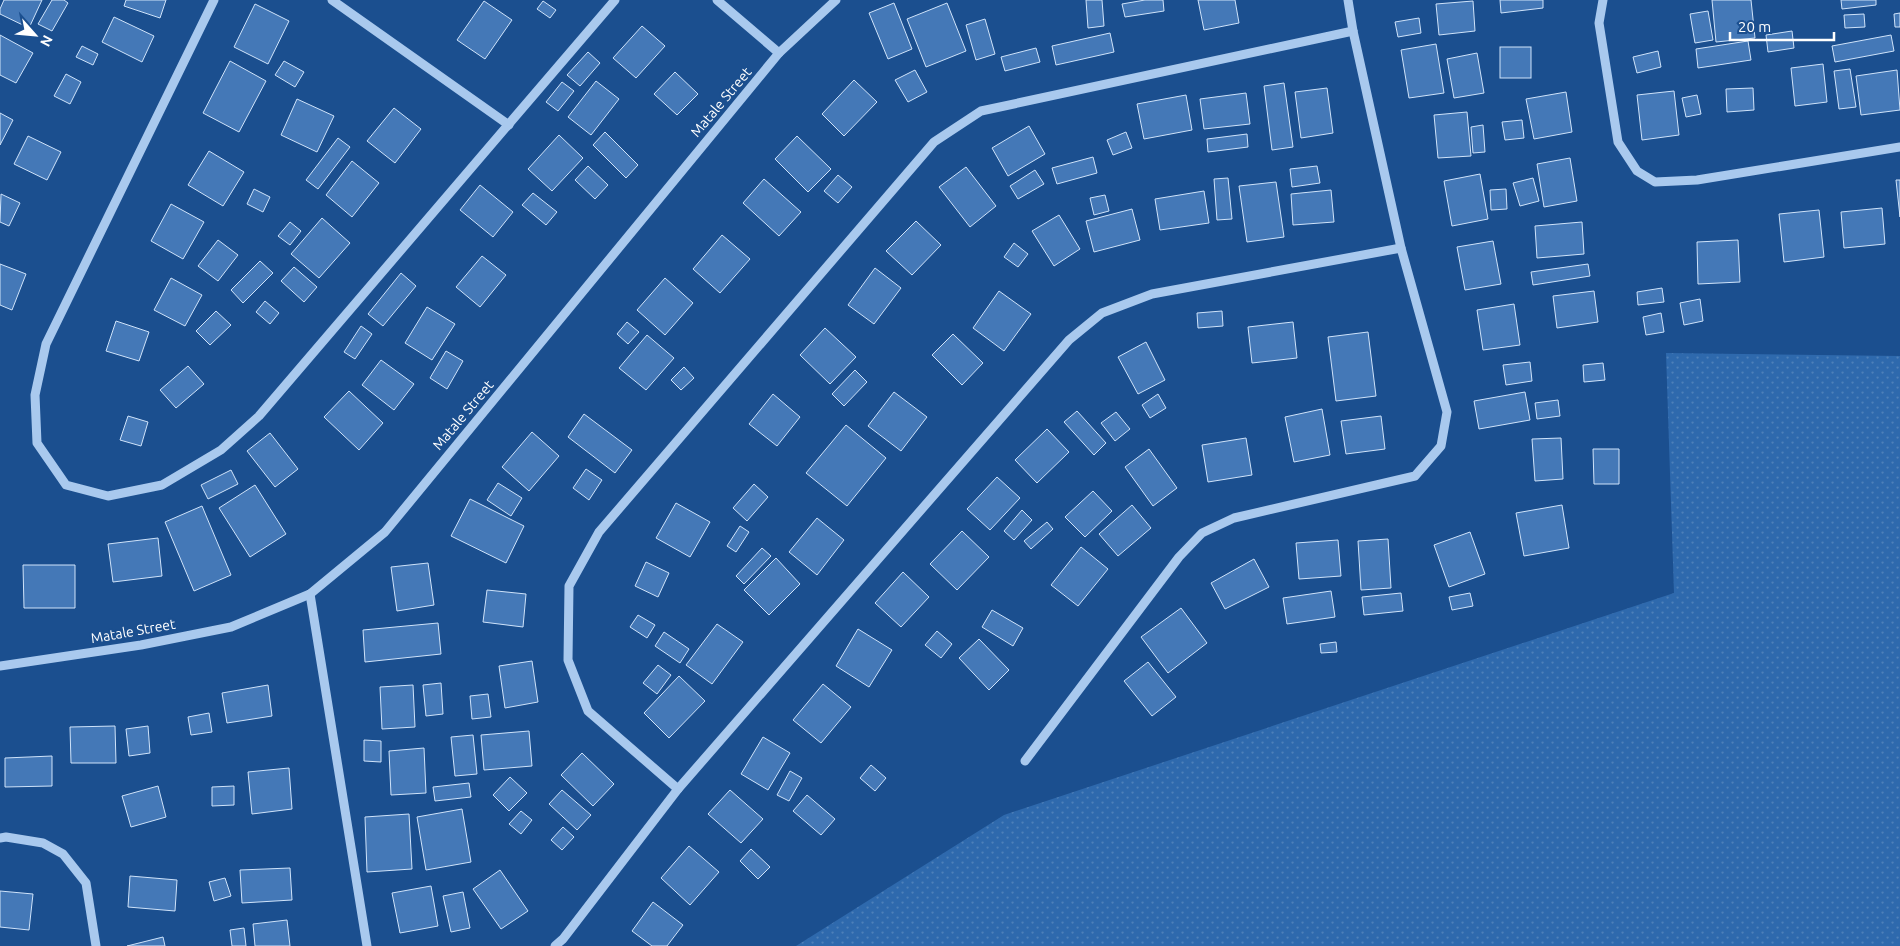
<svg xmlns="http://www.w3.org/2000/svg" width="1900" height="946" font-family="Ubuntu,sans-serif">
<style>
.grass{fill:url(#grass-dots)}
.building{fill:#4478b7;stroke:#cfe3fa}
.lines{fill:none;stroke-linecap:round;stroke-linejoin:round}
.minor{stroke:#a9c9ee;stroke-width:9}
.labels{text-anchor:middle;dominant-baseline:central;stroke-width:4;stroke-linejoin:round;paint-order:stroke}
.street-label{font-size:14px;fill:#fff;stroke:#1b4f8f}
</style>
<defs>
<pattern id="grass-dots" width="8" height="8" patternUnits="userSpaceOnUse" patternTransform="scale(1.25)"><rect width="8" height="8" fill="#2e69ad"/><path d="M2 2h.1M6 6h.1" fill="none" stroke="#4d80b9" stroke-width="1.8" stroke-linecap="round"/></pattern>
</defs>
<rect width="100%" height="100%" fill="#1b4f8f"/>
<path class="grass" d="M1666,353l234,3v590h-1104l208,-131 670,-222z"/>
<g class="building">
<path d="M4,0h38l-13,28 -29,-14v-5z"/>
<path d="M52,0h12l4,3 -16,28 -14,-7z"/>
<path d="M126,0h40l-6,18 -36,-12z"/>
<path d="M1086,0h16l2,26 -16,2z"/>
<path d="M1145,0h18l1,11 -39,6 -3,-13z"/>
<path d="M1198,0h37l4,23 -35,7z"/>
<path d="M1500,0h43v8l-42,5z"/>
<path d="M1712,0h39l4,38 -39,4z"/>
<path d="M1841,0h35v5l-34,4z"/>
<path d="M484,1l28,19 -27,39 -28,-19z"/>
<path d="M543,1l13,9 -6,8 -13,-9z"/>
<path d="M1473,1l2,30 -36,4 -3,-31z"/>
<path d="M894,3l18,46 -24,10 -19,-46z"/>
<path d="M947,3l19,48 -40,16 -19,-48z"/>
<path d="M255,4l34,17 -21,43 -34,-17z"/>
<path d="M1708,11l5,29 -18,3 -5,-29z"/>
<path d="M1900,13v14h-5l-1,-13z"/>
<path d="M1864,14l1,13 -20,1 -1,-13z"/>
<path d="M114,17l40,19 -12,26 -40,-20z"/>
<path d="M1419,18l2,15 -23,4 -3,-15z"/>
<path d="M985,19l10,35 -19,6 -10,-35z"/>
<path d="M642,26l23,20 -29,32 -23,-20z"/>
<path d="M1792,31l2,17 -26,4 -2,-17z"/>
<path d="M1110,33l4,19 -58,13 -4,-19z"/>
<path d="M0,35l33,18 -17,30 -16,-8z"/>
<path d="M1891,35l3,16 -59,11 -3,-16z"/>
<path d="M1748,41l3,19 -53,8 -2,-19z"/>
<path d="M1436,44l8,49 -35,5 -8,-48z"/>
<path d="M82,46l16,8 -5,11 -17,-8z"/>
<rect x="1500" y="47" width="31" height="31"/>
<path d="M1036,48l4,14 -35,9 -4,-14z"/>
<path d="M1658,51l3,16 -24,6 -4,-16z"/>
<path d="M588,52l12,11 -20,23 -13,-11z"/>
<path d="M1477,53l7,40 -30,5 -7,-39z"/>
<path d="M230,61l36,20 -27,51 -36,-19z"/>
<path d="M284,61l20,11 -9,15 -20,-12z"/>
<path d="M1823,64l4,38 -32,4 -4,-38z"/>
<path d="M1850,69l6,38 -17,2 -5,-38z"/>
<path d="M915,70l12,22 -19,10 -13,-22z"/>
<path d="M1897,70l3,40 -39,5 -5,-39z"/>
<path d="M675,72l23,22 -21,21 -23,-21z"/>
<path d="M66,74l15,8 -11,22 -16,-8z"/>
<path d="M854,80l23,22 -33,34 -22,-22z"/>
<path d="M596,81l23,18 -28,36 -23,-18z"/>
<path d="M562,82l12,9 -16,20 -12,-9z"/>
<path d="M1284,83l9,64 -21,3 -8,-64z"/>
<path d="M1327,88l6,45 -32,5 -6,-46z"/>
<path d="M1753,88l1,22 -27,2 -1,-23z"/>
<path d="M1674,91l5,44 -37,5 -5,-45z"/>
<path d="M1566,92l6,40 -38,7 -8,-40z"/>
<path d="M1246,93l4,31 -46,5 -4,-30z"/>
<path d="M1186,95l6,35 -48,9 -7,-35z"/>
<path d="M1697,95l4,19 -15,3 -4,-19z"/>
<path d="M297,99l37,17 -17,36 -36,-17z"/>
<path d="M394,108l27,21 -26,34 -28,-22z"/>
<path d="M1467,112l4,44 -33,2 -4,-43z"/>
<path d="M0,113l13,7 -13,25z"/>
<path d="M1522,120l2,18 -19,2 -3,-18z"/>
<path d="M1483,125l2,27 -12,1 -2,-26z"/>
<path d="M1029,126l16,28 -37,22 -16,-28z"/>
<path d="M605,132l33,33 -12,13 -33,-33z"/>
<path d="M1126,132l6,16 -19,7 -6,-15z"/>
<path d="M1247,134l1,13 -40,5 -1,-13z"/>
<path d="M559,135l24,23 -31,33 -24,-22z"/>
<path d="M28,136l33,16 -14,28 -33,-16z"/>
<path d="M797,136l34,33 -23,23 -33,-33z"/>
<path d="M338,138l12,9 -32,42 -12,-9z"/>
<path d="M209,151l35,21 -21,34 -35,-21z"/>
<path d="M1093,157l4,16 -40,11 -5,-16z"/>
<path d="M1570,158l7,43 -33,6 -7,-43z"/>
<path d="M352,161l27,22 -27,34 -26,-22z"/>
<path d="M588,166l20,19 -13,14 -20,-19z"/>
<path d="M1317,166l3,17 -28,4 -2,-18z"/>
<path d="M966,167l30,39 -26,21 -31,-40z"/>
<path d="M1035,170l9,14 -26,15 -8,-13z"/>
<path d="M1480,174l8,45 -36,7 -8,-45z"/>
<path d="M838,175l14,12 -14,16 -14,-12z"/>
<path d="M1228,178l4,41 -15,1 -3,-41z"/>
<path d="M1533,178l6,23 -19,5 -7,-23z"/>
<path d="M764,179l37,33 -22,24 -36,-33z"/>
<path d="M1896,180h4v37z"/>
<path d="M1276,182l8,55 -37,5 -8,-56z"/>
<path d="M480,185l33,27 -20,25 -33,-27z"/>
<path d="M254,189l16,8 -7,15 -16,-8z"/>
<path d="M1506,189l1,20 -16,1 -1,-20z"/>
<path d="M1331,190l3,32 -41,3 -2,-31z"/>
<path d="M1204,191l5,32 -49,7 -5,-31z"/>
<path d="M533,193l24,19 -11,13 -24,-20z"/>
<path d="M1,194l19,9 -11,23 -9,-4z"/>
<path d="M1105,195l4,16 -15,4 -4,-17z"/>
<path d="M171,204l33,18 -21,37 -32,-18z"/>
<path d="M1882,208l3,36 -41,4 -3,-36z"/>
<path d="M1132,209l8,31 -46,12 -8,-31z"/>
<path d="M1819,210l5,47 -40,5 -5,-48z"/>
<path d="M1059,215l21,34 -26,17 -22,-35z"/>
<path d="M322,218l28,25 -31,35 -28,-24z"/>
<path d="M916,221l25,24 -29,30 -26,-24z"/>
<path d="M290,222l11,9 -11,14 -12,-9z"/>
<path d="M1582,222l2,32 -47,4 -2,-32z"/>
<path d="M722,235l28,24 -30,34 -27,-24z"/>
<path d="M218,240l20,15 -20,26 -20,-15z"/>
<path d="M1738,240l2,42 -42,2 -1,-42z"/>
<path d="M1493,241l8,43 -36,6 -8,-43z"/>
<path d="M1014,243l14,11 -10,13 -14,-10z"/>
<path d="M482,256l24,19 -26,32 -24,-20z"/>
<path d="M260,261l13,12 -30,30 -12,-13z"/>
<path d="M0,264l26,10 -14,36 -12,-5z"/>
<path d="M1588,264l2,12 -57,9 -2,-13z"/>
<path d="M294,267l23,20 -13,15 -23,-21z"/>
<path d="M875,268l26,20 -27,36 -26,-19z"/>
<path d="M401,273l15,13 -33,40 -15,-12z"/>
<path d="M171,278l31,17 -17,31 -31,-16z"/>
<path d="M665,278l28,25 -28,32 -28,-25z"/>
<path d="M1662,288l2,14 -26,3 -1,-13z"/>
<path d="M999,291l32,23 -27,37 -31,-23z"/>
<path d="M1594,291l4,31 -41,6 -4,-32z"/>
<path d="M1700,299l3,22 -19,4 -4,-22z"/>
<path d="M265,301l14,12 -9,11 -14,-12z"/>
<path d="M1514,304l6,41 -37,5 -6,-40z"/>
<path d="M427,307l28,17 -23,36 -27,-17z"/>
<path d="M216,311l15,14 -21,20 -14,-14z"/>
<path d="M1222,311l1,15 -25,2 -1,-15z"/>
<path d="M1661,313l3,19 -18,3 -3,-18z"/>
<path d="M116,321l33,11 -10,29 -33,-10z"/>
<path d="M627,322l12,10 -11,12 -11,-10z"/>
<path d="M1293,322l4,36 -45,5 -4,-36z"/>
<path d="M361,326l11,8 -17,25 -11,-7z"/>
<path d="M825,328l31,29 -26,27 -30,-29z"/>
<path d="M1368,332l8,64 -40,5 -8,-64z"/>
<path d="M953,334l30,29 -21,22 -30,-30z"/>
<path d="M647,335l27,23 -28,32 -27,-22z"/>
<path d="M1146,342l19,38 -27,14 -20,-37z"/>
<path d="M446,351l17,10 -16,28 -17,-11z"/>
<path d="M381,360l33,24 -20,26 -32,-25z"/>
<path d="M1530,362l2,19 -26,4 -3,-20z"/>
<path d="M1603,363l2,17 -21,2 -1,-17z"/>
<path d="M188,366l16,18 -28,24 -16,-18z"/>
<path d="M684,367l10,11 -13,12 -10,-10z"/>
<path d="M855,370l12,12 -23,24 -12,-12z"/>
<path d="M349,391l34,32 -24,27 -35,-33z"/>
<path d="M894,392l33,25 -26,34 -33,-25z"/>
<path d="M1525,392l5,28 -51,9 -5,-28z"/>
<path d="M773,394l27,23 -23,29 -28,-22z"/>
<path d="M1158,394l8,14 -16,10 -8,-13z"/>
<path d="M1558,400l2,16 -23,3 -2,-16z"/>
<path d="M1322,409l8,46 -36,7 -9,-45z"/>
<path d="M1077,411l29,32 -12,12 -30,-33z"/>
<path d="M1116,412l14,17 -15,12 -14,-18z"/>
<path d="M584,414l48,36 -17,23 -47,-36z"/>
<path d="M128,416l20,6 -7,24 -21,-6z"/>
<path d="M1381,416l4,33 -39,5 -5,-33z"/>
<path d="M846,425l40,33 -39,48 -41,-33z"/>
<path d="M1047,429l22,23 -32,31 -22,-23z"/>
<path d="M532,432l27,24 -30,35 -27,-24z"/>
<path d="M270,433l28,36 -23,18 -28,-36z"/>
<path d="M1246,438l6,37 -44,7 -6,-37z"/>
<path d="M1561,438l2,41 -28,2 -3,-42z"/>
<path d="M1149,449l28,39 -24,18 -28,-39z"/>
<path d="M1593,449h26v35h-25z"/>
<path d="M586,469l16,11 -13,20 -16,-12z"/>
<path d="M231,470l7,14 -30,15 -7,-14z"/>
<path d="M997,477l23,21 -30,32 -23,-21z"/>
<path d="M498,483l24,15 -11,18 -24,-16z"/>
<path d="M754,484l14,13 -21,24 -14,-13z"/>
<path d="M255,485l31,49 -36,23 -31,-49z"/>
<path d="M1093,491l19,20 -27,26 -20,-20z"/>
<path d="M470,499l54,27 -18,37 -55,-27z"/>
<path d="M676,503l34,19 -20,35 -34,-19z"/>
<path d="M1132,505l19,23 -33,28 -19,-22z"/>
<path d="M1562,505l7,43 -45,8 -8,-43z"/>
<path d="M202,506l29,69 -37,16 -29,-69z"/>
<path d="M1022,510l10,10 -18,20 -10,-9z"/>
<path d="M817,518l27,22 -27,35 -28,-23z"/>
<path d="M1047,522l6,7 -22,20 -7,-8z"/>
<path d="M740,526l9,6 -13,20 -9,-6z"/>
<path d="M962,531l27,26 -32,33 -27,-26z"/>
<path d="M1470,532l15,42 -36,13 -15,-42z"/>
<path d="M158,538l4,38 -49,6 -5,-38z"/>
<path d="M1388,539l3,49 -30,2 -3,-49z"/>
<path d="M1338,540l3,36 -42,3 -3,-36z"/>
<path d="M1081,547l27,22 -30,37 -27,-21z"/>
<path d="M762,548l9,8 -27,28 -8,-8z"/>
<path d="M776,558l24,26 -31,31 -25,-25z"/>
<path d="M1254,559l15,28 -44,22 -14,-26z"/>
<path d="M646,562l23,11 -11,24 -23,-11z"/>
<path d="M428,563l6,42 -37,6 -6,-44z"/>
<path d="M23,565h52v43h-51z"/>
<path d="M903,572l26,25 -28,30 -26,-24z"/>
<path d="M487,590l39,4 -3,33 -40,-5z"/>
<path d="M1331,591l4,26 -48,7 -4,-26z"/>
<path d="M1401,593l2,18 -39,4 -2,-18z"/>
<path d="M1470,593l3,13 -21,4 -3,-13z"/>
<path d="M1181,608l26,35 -39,30 -27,-36z"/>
<path d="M992,610l31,18 -10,18 -31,-19z"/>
<path d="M638,615l17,10 -8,13 -17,-11z"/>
<path d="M438,623l3,31 -76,8 -2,-32z"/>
<path d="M717,624l26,18 -31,42 -26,-19z"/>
<path d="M858,629l34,21 -23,37 -33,-21z"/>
<path d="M937,631l15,13 -11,14 -16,-13z"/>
<path d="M664,632l25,17 -9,14 -25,-17z"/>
<path d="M979,639l30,31 -20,20 -30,-32z"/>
<path d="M1336,642l1,10 -16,1 -1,-9z"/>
<path d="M532,661l6,41 -33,6 -6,-42z"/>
<path d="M1148,662l28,35 -24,19 -28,-35z"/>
<path d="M658,665l13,10 -14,19 -14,-11z"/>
<path d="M679,676l26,25 -36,37 -25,-25z"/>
<path d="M441,683l2,31 -17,2 -3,-31z"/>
<path d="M823,684l28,23 -30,36 -28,-23z"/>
<path d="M268,685l4,31 -45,7 -5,-30z"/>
<path d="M413,685l2,42 -33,2 -2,-42z"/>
<path d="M488,694l3,23 -19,2 -2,-23z"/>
<path d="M209,713l3,19 -21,3 -3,-18z"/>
<path d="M115,726l1,37h-45l-1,-36z"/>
<path d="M148,726l2,27 -21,3 -3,-27z"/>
<path d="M529,731l3,35 -48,4 -3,-35z"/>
<path d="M473,735l4,39 -22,2 -4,-39z"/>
<path d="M763,737l27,16 -22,37 -27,-16z"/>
<path d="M364,740l17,1v21l-17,-1z"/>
<path d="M424,748l2,45 -35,2 -2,-44z"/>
<path d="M582,753l32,31 -21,22 -32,-31z"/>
<path d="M52,756v30l-47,1v-29z"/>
<path d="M871,765l15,13 -11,13 -15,-13z"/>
<path d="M289,768l3,41 -40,5 -4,-42z"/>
<path d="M790,771l12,7 -13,23 -12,-6z"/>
<path d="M510,777l17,16 -18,18 -16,-16z"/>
<path d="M469,783l2,14 -36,4 -2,-14z"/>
<path d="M158,786l8,31 -35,10 -9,-31z"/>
<path d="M234,786v19l-22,1v-19z"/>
<path d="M562,790l29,25 -14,15 -28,-26z"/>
<path d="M730,790l33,29 -22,24 -33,-29z"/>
<path d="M807,795l28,24 -14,16 -28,-24z"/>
<path d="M462,809l9,53 -45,8 -9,-53z"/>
<path d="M521,811l11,9 -11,14 -12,-10z"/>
<path d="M409,814l3,55 -45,3 -2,-55z"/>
<path d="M563,827l11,10 -12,13 -11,-10z"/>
<path d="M689,846l30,26 -29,33 -29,-27z"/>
<path d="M751,849l19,18 -12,12 -18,-18z"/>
<path d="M290,868l2,32 -50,3 -2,-33z"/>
<path d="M500,870l28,41 -27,18 -28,-40z"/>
<path d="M130,876l47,4 -2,31 -47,-4z"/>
<path d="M225,878l6,18 -17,5 -5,-19z"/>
<path d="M431,886l7,40 -38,7 -8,-40z"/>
<path d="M0,891l33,3 -4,36 -29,-3z"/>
<path d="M463,892l7,36 -19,4 -8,-36z"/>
<path d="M653,902l30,23 -16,21h-15l-20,-15z"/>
<path d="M287,920l3,26h-35l-2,-22z"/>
<path d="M244,928l2,18h-14l-2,-16z"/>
<path d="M163,937l2,9h-38z"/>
</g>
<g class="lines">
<g class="minor">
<path d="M214,0l-168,344 -11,51 2,48 29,42 42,11 54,-11 59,-35 38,-34 356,-416"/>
<path d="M332,0l177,125"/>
<path d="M717,0l62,53"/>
<path d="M1603,0l-4,23 19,119 19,29 18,11 42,-2 203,-33"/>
<path d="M310,594l57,352"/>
<path d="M0,666l141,-21 90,-18 79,-33 75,-62 394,-479 57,-53"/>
<path d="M1025,761l154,-204 23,-24 32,-15 181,-42 26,-30 6,-34 -46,-164 -48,-217 -5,-31"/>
<path d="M678,789l-90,-78 -20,-51 1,-74 30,-54 335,-390 47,-31 372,-80"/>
<path d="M0,838l6,-1 37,6 20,11 23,29 10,63"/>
<path d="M555,946l8,-7 115,-150 391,-449 33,-27 50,-19 249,-46"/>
</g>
</g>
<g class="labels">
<g class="street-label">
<text transform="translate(721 102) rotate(-50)">Matale Street</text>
<text transform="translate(463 415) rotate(-50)">Matale Street</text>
<text transform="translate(133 631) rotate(-10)">Matale Street</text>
</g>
</g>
<g transform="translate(35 35) rotate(117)" stroke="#1b4f8f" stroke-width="4" paint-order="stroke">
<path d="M0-4L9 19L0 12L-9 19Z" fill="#ffffff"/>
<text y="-8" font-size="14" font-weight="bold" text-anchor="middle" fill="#ffffff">N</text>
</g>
<path d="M1730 32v8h104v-8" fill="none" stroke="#ffffff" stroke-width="2.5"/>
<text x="1738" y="32" font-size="15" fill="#ffffff" stroke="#1b4f8f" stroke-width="4" paint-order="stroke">20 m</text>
</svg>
